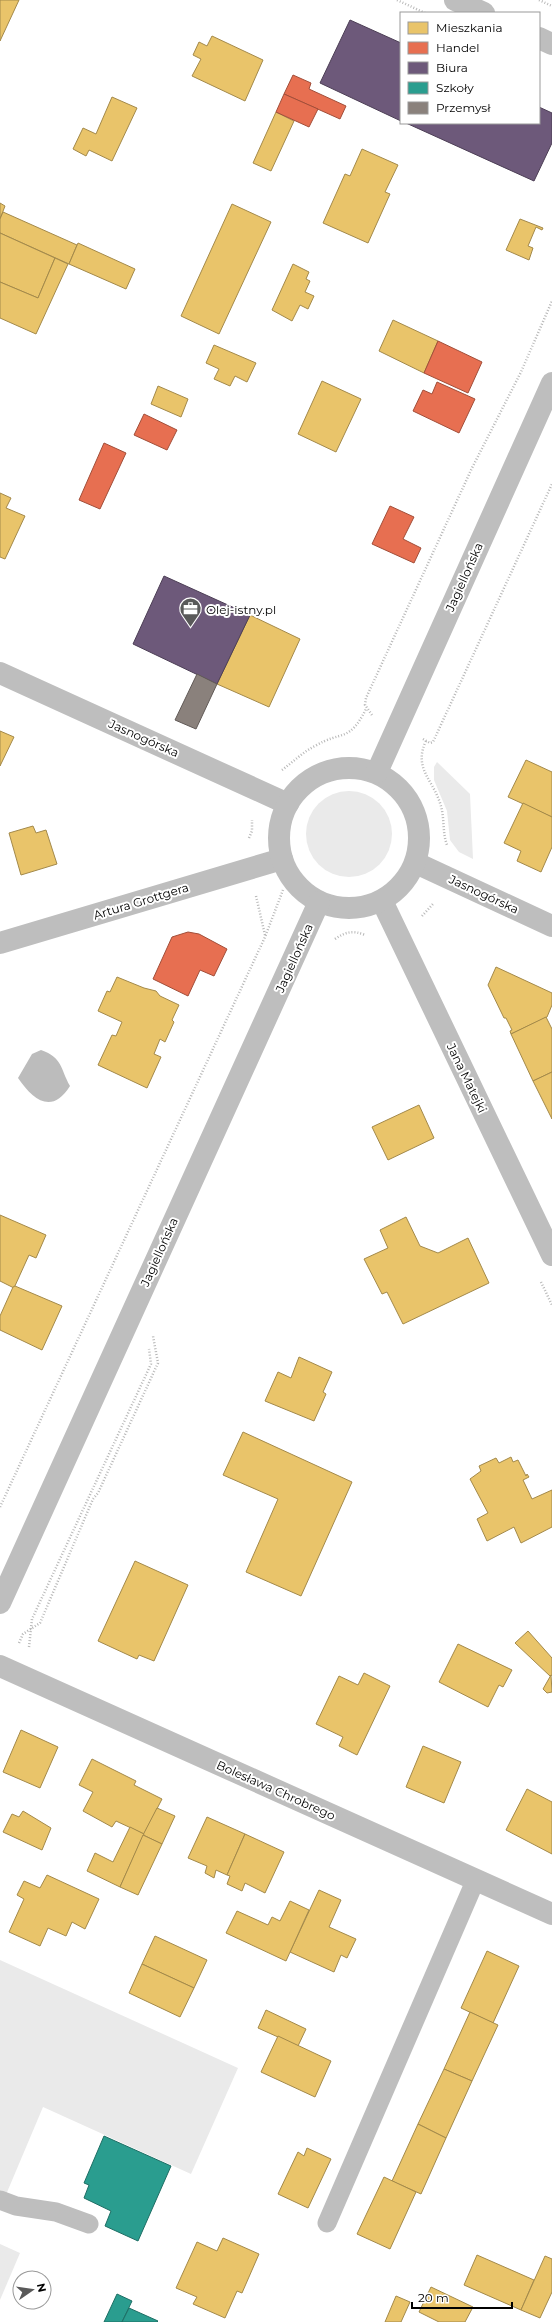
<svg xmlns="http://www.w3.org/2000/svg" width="552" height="2322" font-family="Montserrat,sans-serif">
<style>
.green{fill:#eaeaea}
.water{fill:#bcbcbc}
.homes{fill:#e9c46a;stroke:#a3894a}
.shops{fill:#e76f51;stroke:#a24e39}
.offices{fill:#6d597a;stroke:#4c3e55}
.schools{fill:#2a9d8f;stroke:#1d6e64}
.industry{fill:#8a817c;stroke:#615a57}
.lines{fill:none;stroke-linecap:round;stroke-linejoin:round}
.path{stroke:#b8b8b8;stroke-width:2.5;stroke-dasharray:1 2;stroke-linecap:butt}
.service{stroke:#bebebe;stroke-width:19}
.minor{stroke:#bebebe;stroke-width:22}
.tertiary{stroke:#bebebe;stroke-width:22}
.labels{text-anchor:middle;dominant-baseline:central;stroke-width:4;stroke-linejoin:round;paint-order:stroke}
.street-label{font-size:12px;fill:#000;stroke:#fff}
.poi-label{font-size:12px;fill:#000;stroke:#fff;text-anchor:start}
</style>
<rect width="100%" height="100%" fill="#fff"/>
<g class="green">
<path d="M437,762l33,32 3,65 -14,-7 -9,-12 -3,-29 -13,-31v-13z"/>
<circle cx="349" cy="834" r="43"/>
<path d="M0,1960l238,108 -47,106 -148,-67 -38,90 -5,-2z"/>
<path d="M0,2244l20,9 -20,47z"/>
</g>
<path class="water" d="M41,1050c22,8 19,18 29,36 -18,29 -37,14 -52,-8l14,-24z"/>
<g class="homes">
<path d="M0,0h19l-19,41z"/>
<path d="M212,36l51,24 -18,41 -53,-25 9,-17 -8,-4 6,-13 8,4z"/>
<path d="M112,97l25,11 -25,53 -23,-11 -3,6 -13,-7 10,-21 13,6z"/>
<path d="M276,112l18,9 -23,50 -18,-8z"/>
<path d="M362,149l36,16 -13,27 5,2 -22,49 -45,-20 22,-49 5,2z"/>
<path d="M0,203l5,3 -5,13z"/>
<path d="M232,204l39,18 -52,112 -38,-18z"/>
<path d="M3,212l74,33 -8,19 -69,-31v-14z"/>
<path d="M520,219l23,9 -1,2 -6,-3 -8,19 5,2 -4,12 -23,-10z"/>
<path d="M0,233l55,25 -17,40 -38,-16z"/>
<path d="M78,243l57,26 -9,20 -57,-25z"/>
<path d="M55,258l13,6 -32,70 -36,-16v-36l38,16z"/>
<path d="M293,264l16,8 -3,7 4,2 -5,11 9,4 -6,13 -8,-4 -8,16 -20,-11z"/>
<path d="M393,320l45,21 -14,32 -45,-22z"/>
<path d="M214,345l42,18 -9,19 -12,-6 -5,10 -16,-7 5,-10 -13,-6z"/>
<path d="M322,381l39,18 -25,53 -38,-18z"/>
<path d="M158,386l30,13 -7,18 -30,-13z"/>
<path d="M0,493l11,5 -5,10 19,8 -20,43 -5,-2z"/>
<path d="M250,615l50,24 -31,68 -52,-23z"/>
<path d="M0,731l14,6 -14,29z"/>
<path d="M526,760l26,12v45l-44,-20z"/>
<path d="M523,803l29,14v30l-11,25 -24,-11 4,-10 -17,-8z"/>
<path d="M33,826l3,7 10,-3 11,34 -36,11 -12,-42z"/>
<path d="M496,967l56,26v12l-5,12 -36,17 -1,-3 2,-1 -6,-12h-2l-16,-33z"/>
<path d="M117,977l27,11 12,3 4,5 19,9 -7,15 2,2 -9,20 -5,-3 -6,15 7,3 -14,31 -49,-23 14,-30 4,1 6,-14 -24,-11 9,-20 3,1z"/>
<path d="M546,1017l6,12v43l-19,9 -22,-47z"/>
<path d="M552,1072v47l-19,-38z"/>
<path d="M419,1105l15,33 -46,22 -16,-33z"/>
<path d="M0,1215l46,20 -10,23 -7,-3 -15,33 -14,-7z"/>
<path d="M406,1217l14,29 18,7 30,-15 21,45 -86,41 -16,-32 -5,2 -18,-35 24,-11 -8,-18z"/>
<path d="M15,1286l47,20 -20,44 -42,-20v-14l13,-29z"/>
<path d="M299,1357l33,15 -9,20 3,2 -12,27 -49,-20 13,-29 13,6z"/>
<path d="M243,1432l109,50 -51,114 -55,-24 32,-73 -55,-24z"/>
<path d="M511,1457l2,5 5,-2 8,16 1,-2 2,3 -6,3 9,19 20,-9v37l-31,16 -7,-16 -27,14 -10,-22 11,-6 -18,-34 11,-8 -2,-5 17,-8 3,5z"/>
<path d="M135,1561l53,24 -34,76 -15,-6 -2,4 -39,-18z"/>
<path d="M528,1631l24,27v17l-2,1 -35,-33z"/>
<path d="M458,1644l54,26 -9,17 -4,-2 -11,22 -49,-25z"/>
<path d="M364,1673l26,13 -33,69 -18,-9 4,-9 -27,-13 23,-48 19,9z"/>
<path d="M551,1675l1,17 -5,1 -4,-4z"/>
<path d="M21,1730l37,17 -18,41 -37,-16z"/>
<path d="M423,1746l38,16 -17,41 -38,-16z"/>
<path d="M92,1759l44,22 -2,4 28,14 -18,35 -28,-13 -4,6 -29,-16 10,-19 -14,-7z"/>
<path d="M527,1789l25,13v52l-46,-24z"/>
<path d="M157,1808l18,8 -13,28 -19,-9z"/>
<path d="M23,1811l28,17 -9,22 -39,-18 9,-18 7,3z"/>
<path d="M207,1817l38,17 -18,41 -11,-5 -2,8 -9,-5 2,-7 -19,-8z"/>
<path d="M130,1827l14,7 -24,53 -33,-16 8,-18 18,9z"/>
<path d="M245,1834l39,18 -19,41 -20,-10 -3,8 -15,-7 3,-8 -3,-1z"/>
<path d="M143,1835l19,9 -24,51 -18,-8z"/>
<path d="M47,1875l52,24 -14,30 -13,-7 -6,14 -18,-8 -8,18 -31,-14 15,-33 -7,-4 7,-14 16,7z"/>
<path d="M319,1890l22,10 -12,27 27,12 -9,19 -6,-3 -7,17 -44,-20z"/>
<path d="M290,1901l19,9 -23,51 -60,-28 11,-22 31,14 4,-8 8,4z"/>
<path d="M155,1936l52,24 -13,28 -52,-24z"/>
<path d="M487,1951l32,15 -26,57 -32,-15z"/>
<path d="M142,1964l52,24 -14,29 -51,-24z"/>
<path d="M266,2010l40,19 -8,17 -40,-18z"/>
<path d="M470,2012l28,13 -26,56 -28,-12z"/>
<path d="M278,2036l53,25 -16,36 -54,-25z"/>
<path d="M444,2069l28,12 -26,57 -28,-14z"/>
<path d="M418,2124l28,14 -25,56 -29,-13z"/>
<path d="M307,2148l24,11 -23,49 -30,-14 20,-42 6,4z"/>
<path d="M384,2177l32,15 -26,57 -33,-15z"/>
<path d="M223,2238l36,16 -17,39 -5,-2 -12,27 -32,-14 4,-7 -21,-9 21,-46 20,9z"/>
<path d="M477,2255l57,25 -13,30 -57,-25z"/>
<path d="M545,2256l7,3v33l-12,26 -19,-8z"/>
<path d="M431,2287l42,20 -8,15h-26l-20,-10z"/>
<path d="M396,2296l14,6 -9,20h-16z"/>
</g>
<g class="shops">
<path d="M293,75l18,8 -2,6 37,17 -6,13 -56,-25z"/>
<path d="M284,94l34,15 -9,18 -33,-15z"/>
<path d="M438,341l44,21 -14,31 -44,-20z"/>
<path d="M437,382l38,17 -16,34 -46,-22 10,-21 9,4z"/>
<path d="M144,414l33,16 -10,20 -33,-15z"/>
<path d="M104,443l22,10 -26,56 -21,-9z"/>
<path d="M390,506l24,11 -11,22 18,9 -7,15 -42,-19z"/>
<path d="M188,932l11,2 28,15 -13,27 -14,-6 -12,26 -35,-17 19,-42z"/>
</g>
<g class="offices">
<path d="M350,20l51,23v78l-81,-38z"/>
<path d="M539,107l13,6v30l-18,38 -128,-58h133z"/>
<path d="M164,576l86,39 -33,69 -84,-40z"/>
</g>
<g class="schools">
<path d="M104,2136l67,30 -33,75 -33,-15 6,-15 -27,-13 5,-13 -5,-2z"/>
<path d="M117,2294l15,7 -10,21h-18z"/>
<path d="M129,2308l29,13 -1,1h-35z"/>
</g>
<path class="industry" d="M197,674l20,10 -21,45 -21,-9z"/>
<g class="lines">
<g class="path">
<path d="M397,0l28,13"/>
<path d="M539,0l13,6"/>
<path d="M372,715l-7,-10 1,-7 106,-230 49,-96 31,-71"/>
<path d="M423,739l7,4 3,-1 119,-258"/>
<path d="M426,741c-13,27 7,39 14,62 5,14 2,29 7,42"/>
<path d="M282,770c11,-8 21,-18 33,-24 27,-16 34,-3 51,-37"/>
<path d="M249,838l3,-7v-11"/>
<path d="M256,896l9,39"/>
<path d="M422,916l11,-12"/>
<path d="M335,939c10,-7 18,-9 30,-4"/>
<path d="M541,1282l11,23"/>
<path d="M0,1507l265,-570 18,-47"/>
<path d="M19,1643l4,-9 17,-11 53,-124 5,-6 60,-130 -5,-27"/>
<path d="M29,1647l3,-28 119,-255 -2,-15"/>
</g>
<g class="service">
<path d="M0,2200l16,6 40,6 33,12"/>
<path d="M327,2223l149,-344"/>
</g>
<g class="minor">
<path d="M0,673l288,131"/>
<path d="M416,863l136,63"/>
<path d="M382,901l170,354"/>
<path d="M0,943l282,-84"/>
<path d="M0,1666l552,248"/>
</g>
<g class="tertiary">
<path d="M455,0l29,13"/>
<path d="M539,38l13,6"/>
<circle cx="349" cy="838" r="70"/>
<path d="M377,772l175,-389"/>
<path d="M0,1603l319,-701"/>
</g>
</g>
<defs>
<symbol id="office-pin" viewBox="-11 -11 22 30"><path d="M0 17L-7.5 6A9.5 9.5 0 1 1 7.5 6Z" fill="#595959" stroke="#fff"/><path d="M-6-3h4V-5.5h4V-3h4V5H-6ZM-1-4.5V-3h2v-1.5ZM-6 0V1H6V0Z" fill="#fff"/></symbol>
</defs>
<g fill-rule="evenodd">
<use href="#office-pin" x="178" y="596" width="25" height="34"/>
</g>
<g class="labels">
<g class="street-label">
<text transform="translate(464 577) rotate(-66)">Jagiellońska</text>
<text transform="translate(144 738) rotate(24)">Jasnogórska</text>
<text transform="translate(484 894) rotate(25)">Jasnogórska</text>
<text transform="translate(141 901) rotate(-17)">Artura Grottgera</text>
<text transform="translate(294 958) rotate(-66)">Jagiellońska</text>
<text transform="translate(467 1078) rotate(64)">Jana Matejki</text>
<text transform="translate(159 1252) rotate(-66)">Jagiellońska</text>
<text transform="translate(276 1790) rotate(24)">Bolesława Chrobrego</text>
</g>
<g class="poi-label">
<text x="206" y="609">Olej-istny.pl</text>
</g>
</g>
<rect x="400" y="12" width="140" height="112" fill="#ffffff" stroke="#999999"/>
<rect x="408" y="22" width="20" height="12" fill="#e9c46a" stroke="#999999"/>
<text x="436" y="32" font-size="12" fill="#000000">Mieszkania</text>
<rect x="408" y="42" width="20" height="12" fill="#e76f51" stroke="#999999"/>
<text x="436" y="52" font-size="12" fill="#000000">Handel</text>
<rect x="408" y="62" width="20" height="12" fill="#6d597a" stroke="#999999"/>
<text x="436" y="72" font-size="12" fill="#000000">Biura</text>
<rect x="408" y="82" width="20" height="12" fill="#2a9d8f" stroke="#999999"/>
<text x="436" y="92" font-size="12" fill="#000000">Szkoły</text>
<rect x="408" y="102" width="20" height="12" fill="#8a817c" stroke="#999999"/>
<text x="436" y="112" font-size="12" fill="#000000">Przemysł</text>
<g transform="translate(32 2290) rotate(77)"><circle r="19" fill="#ffffff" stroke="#999999"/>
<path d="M0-3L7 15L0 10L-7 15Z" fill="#595959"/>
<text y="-6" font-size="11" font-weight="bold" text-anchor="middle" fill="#000000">N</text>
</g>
<path d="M412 2302v6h100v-6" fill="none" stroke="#000000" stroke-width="2"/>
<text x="418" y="2302" font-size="12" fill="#000000" stroke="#ffffff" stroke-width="3" paint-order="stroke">20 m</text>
</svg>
